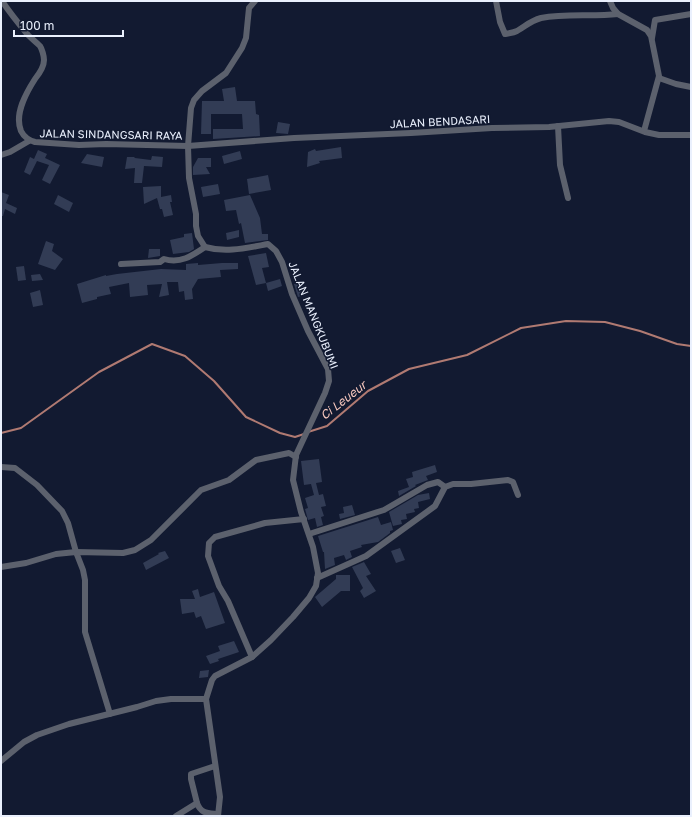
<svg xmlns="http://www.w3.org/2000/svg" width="692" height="817" font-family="'Golos Text',sans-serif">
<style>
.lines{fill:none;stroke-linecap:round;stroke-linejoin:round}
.stream{stroke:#b07a72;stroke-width:2}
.building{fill:#323c55}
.street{stroke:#5c616d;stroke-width:6}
.labels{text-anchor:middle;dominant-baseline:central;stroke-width:3;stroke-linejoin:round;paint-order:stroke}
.street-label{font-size:11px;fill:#eaf0fd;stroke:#121a31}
.water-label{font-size:12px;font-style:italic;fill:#f9c9bf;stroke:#121a31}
</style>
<rect width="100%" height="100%" fill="#121a31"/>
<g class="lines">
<g class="stream">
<path d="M308,432l19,-6 41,-35 41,-22 58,-14 54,-27 45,-7 39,1 35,9 37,13 14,2"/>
<path d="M1,433l20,-5 78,-56 53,-28 33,12 29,25 32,36 34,16 15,4 9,-3"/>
</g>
</g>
<g class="building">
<path d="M235,87l2,14h18l1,13 3,1 1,21 -47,3v-10h30l-1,-15h-31v20h-10l1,-33h22l-2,-12z"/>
<path d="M278,122l12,2 -2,10 -12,-1z"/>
<path d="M341,147l1,11 -23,3 1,2 -13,4 1,-15 7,-3 1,2z"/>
<path d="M38,150l9,4 -2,4 15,7 -10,19 -8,-4 7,-15 -12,-4 -7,14 -6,-3 6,-15 4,2z"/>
<path d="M240,151l2,8 -18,5 -2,-8z"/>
<path d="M87,154l17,3 -2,10 -21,-4z"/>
<path d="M152,156l11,1 -1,10 -18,-1 -2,17h-8l1,-15 -10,1 2,-12h7l1,1 16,2z"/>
<path d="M198,158h13v9h-5l4,7 -17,1v-8z"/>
<path d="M268,175l3,15 -22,4 -2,-15z"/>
<path d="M218,184l2,10 -17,3 -2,-10z"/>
<path d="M161,186v11l10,-2 1,7h-2l3,13 -9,2 -2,-8h-2l-3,-11 -13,6 -1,-17z"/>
<path d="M1,192l8,3 -3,8 11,5 -2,6 -10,-5 -2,7h-2z"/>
<path d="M58,195l15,8 -4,9 -15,-8z"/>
<path d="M250,195l10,23 2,16h6v6l-23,3 -4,-20 -2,1 -3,-14 -10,1 -2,-11z"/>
<path d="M239,230v7l-12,3 -1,-7z"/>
<path d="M192,233l2,16 -5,3 -16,2 -3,-14 14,-3v-3z"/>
<path d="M46,241l8,3 -2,7 11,8 -8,11 -17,-6z"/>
<path d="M149,249h11v7l-12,2z"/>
<path d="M266,253l3,14 -7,1 4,15 -10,2 -8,-29z"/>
<path d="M198,263v2l24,-2h16v6l-18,1 1,7 -23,2 -6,10 1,10 -8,1 -1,-9 -5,1 -1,-10h-11l2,13 -10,2 3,-13 -15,1 1,10 -18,2 -1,-14 -20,4 2,7 -14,3v2l-15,4 -5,-19 29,-9v1l11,-2 44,-5 25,1v-6z"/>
<path d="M24,266l2,14 -8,1 -2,-14z"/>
<path d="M40,274l3,6 -11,1 -1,-6z"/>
<path d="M280,279l2,7 -14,5 -2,-8z"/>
<path d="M302,282l3,13 -7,2 -4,-13z"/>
<path d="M40,290l3,15 -10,2 -3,-14z"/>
<path d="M319,459l3,23 -6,1 3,12 4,-1 3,12 -5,1 3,9 -3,1 2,8 -6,2 -2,-9 -7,2 -3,-11 3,-1 -3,-10 9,-3 -3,-11 -7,1 -3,-24z"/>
<path d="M435,465l2,7 -11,4 2,4 -13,5 1,1 -17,10 -1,-5 11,-4 -3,-8 7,-2 -1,-5z"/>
<path d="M429,493l1,6 -12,3 1,6 -5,1 1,3 -9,2 1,5 -6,1 1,4 -9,2 -4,-14 29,-17z"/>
<path d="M352,505l3,10 -15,4 -1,-5 5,-1 -1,-6z"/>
<path d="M378,517l3,8 10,-3 2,8 -3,1v2l-12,9 -17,3 1,2 -12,4 2,6 -6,3 -2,-5 -10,3 1,7 -10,4 -1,-17h-1l-5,-16z"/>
<path d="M400,548l5,12 -9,3 -5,-12z"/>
<path d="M165,551l4,7 -23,12 -3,-7 16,-9 -1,-1z"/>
<path d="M364,562l7,12 -5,2 10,15 -12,7 -4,-7 3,-3 -11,-21z"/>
<path d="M336,575h14v16h-9l-19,16 -7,-10 21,-18z"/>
<path d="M198,589l2,8 14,-5 11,31 -19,6 -5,-13 -5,2 -2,-6 -12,2 -2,-15h15l-3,-8z"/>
<path d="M234,641l5,11 -21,7 1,2 -9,3 -4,-8 14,-5 -2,-5z"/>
<path d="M209,670l-1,7 -9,1 1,-7z"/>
</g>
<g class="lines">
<g class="street">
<path d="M2,1c8,12 17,23 26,34 4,4 8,7 12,11 2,3 4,10 4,14 0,7 -5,14 -9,19 -9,14 -21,35 -14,52 3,6 7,9 14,11l44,3 27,-1 82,2 106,-8 117,-5 81,-5 57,-1 60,-6 10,1 26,10 14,3h32"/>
<path d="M496,1l4,21 5,12c4,-1 8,-1 12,-3 9,-5 13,-10 24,-13 25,-5 51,-1 77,-4"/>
<path d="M610,1l3,7 5,6 29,16 4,6 8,40 -15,55"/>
<path d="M652,38l3,-18 36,-6"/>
<path d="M659,78l17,6 15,3"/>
<path d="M558,126l2,39 8,33"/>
<path d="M1,155l9,-3 19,-11"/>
<path d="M121,264l39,-2 4,-3c16,5 28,-3 41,-12"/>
<path d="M1,467l14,1 22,17 25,26 6,12 8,29 7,18 2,10v52l25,82"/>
<path d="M309,534l75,-24 43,-25 11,-3 7,5"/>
<path d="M1,567l25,-4 30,-9 20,-2 47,1 12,-3 16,-10 50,-50 28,-10 27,-20 33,-7 7,4"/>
<path d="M317,578l49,-22 69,-50 10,-19 8,-3h18l37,-4 5,2 5,13"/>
<path d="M252,657l-24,-56 -9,-15 -11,-30 1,-13 6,-6 50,-14 39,-4"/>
<path d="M1,761l23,-19 13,-7 32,-11 68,-17 19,-6 15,-2h35"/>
<path d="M197,803c4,11 11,10 21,11"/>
<path d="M176,816l21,-13 -6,-24v-5l24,-8"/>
<path d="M218,816l2,-19 -14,-98 6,-19 3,-4 37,-19 19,-17 22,-23 16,-19 7,-12 2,-13 -5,-26 -12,-35 -8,-32 3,-25 29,-62 4,-12 -1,-12 -20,-38 -16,-37 -10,-32 -6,-11 -8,-7c-22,4 -42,9 -63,3l-7,-11 -2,-10v-12l-7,-36 -1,-32 3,-38 3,-8 8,-9 24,-18 16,-25 4,-10 3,-30 6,-7"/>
</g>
</g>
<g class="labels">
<g class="street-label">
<text transform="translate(440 121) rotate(-3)">JALAN BENDASARI</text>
<text transform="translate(111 134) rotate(1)">JALAN SINDANGSARI RAYA</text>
<text transform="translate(314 315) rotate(68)">JALAN MANGKUBUMI</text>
</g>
<g class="water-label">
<text transform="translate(343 400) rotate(-38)">Ci Leueur</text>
</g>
</g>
<rect width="692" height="817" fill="none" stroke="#eaf0fd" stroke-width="4"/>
<path d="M14 30v6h109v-6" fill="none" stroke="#eaf0fd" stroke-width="2"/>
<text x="20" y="30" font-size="12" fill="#eaf0fd" stroke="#121a31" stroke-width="3" paint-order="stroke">100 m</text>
</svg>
